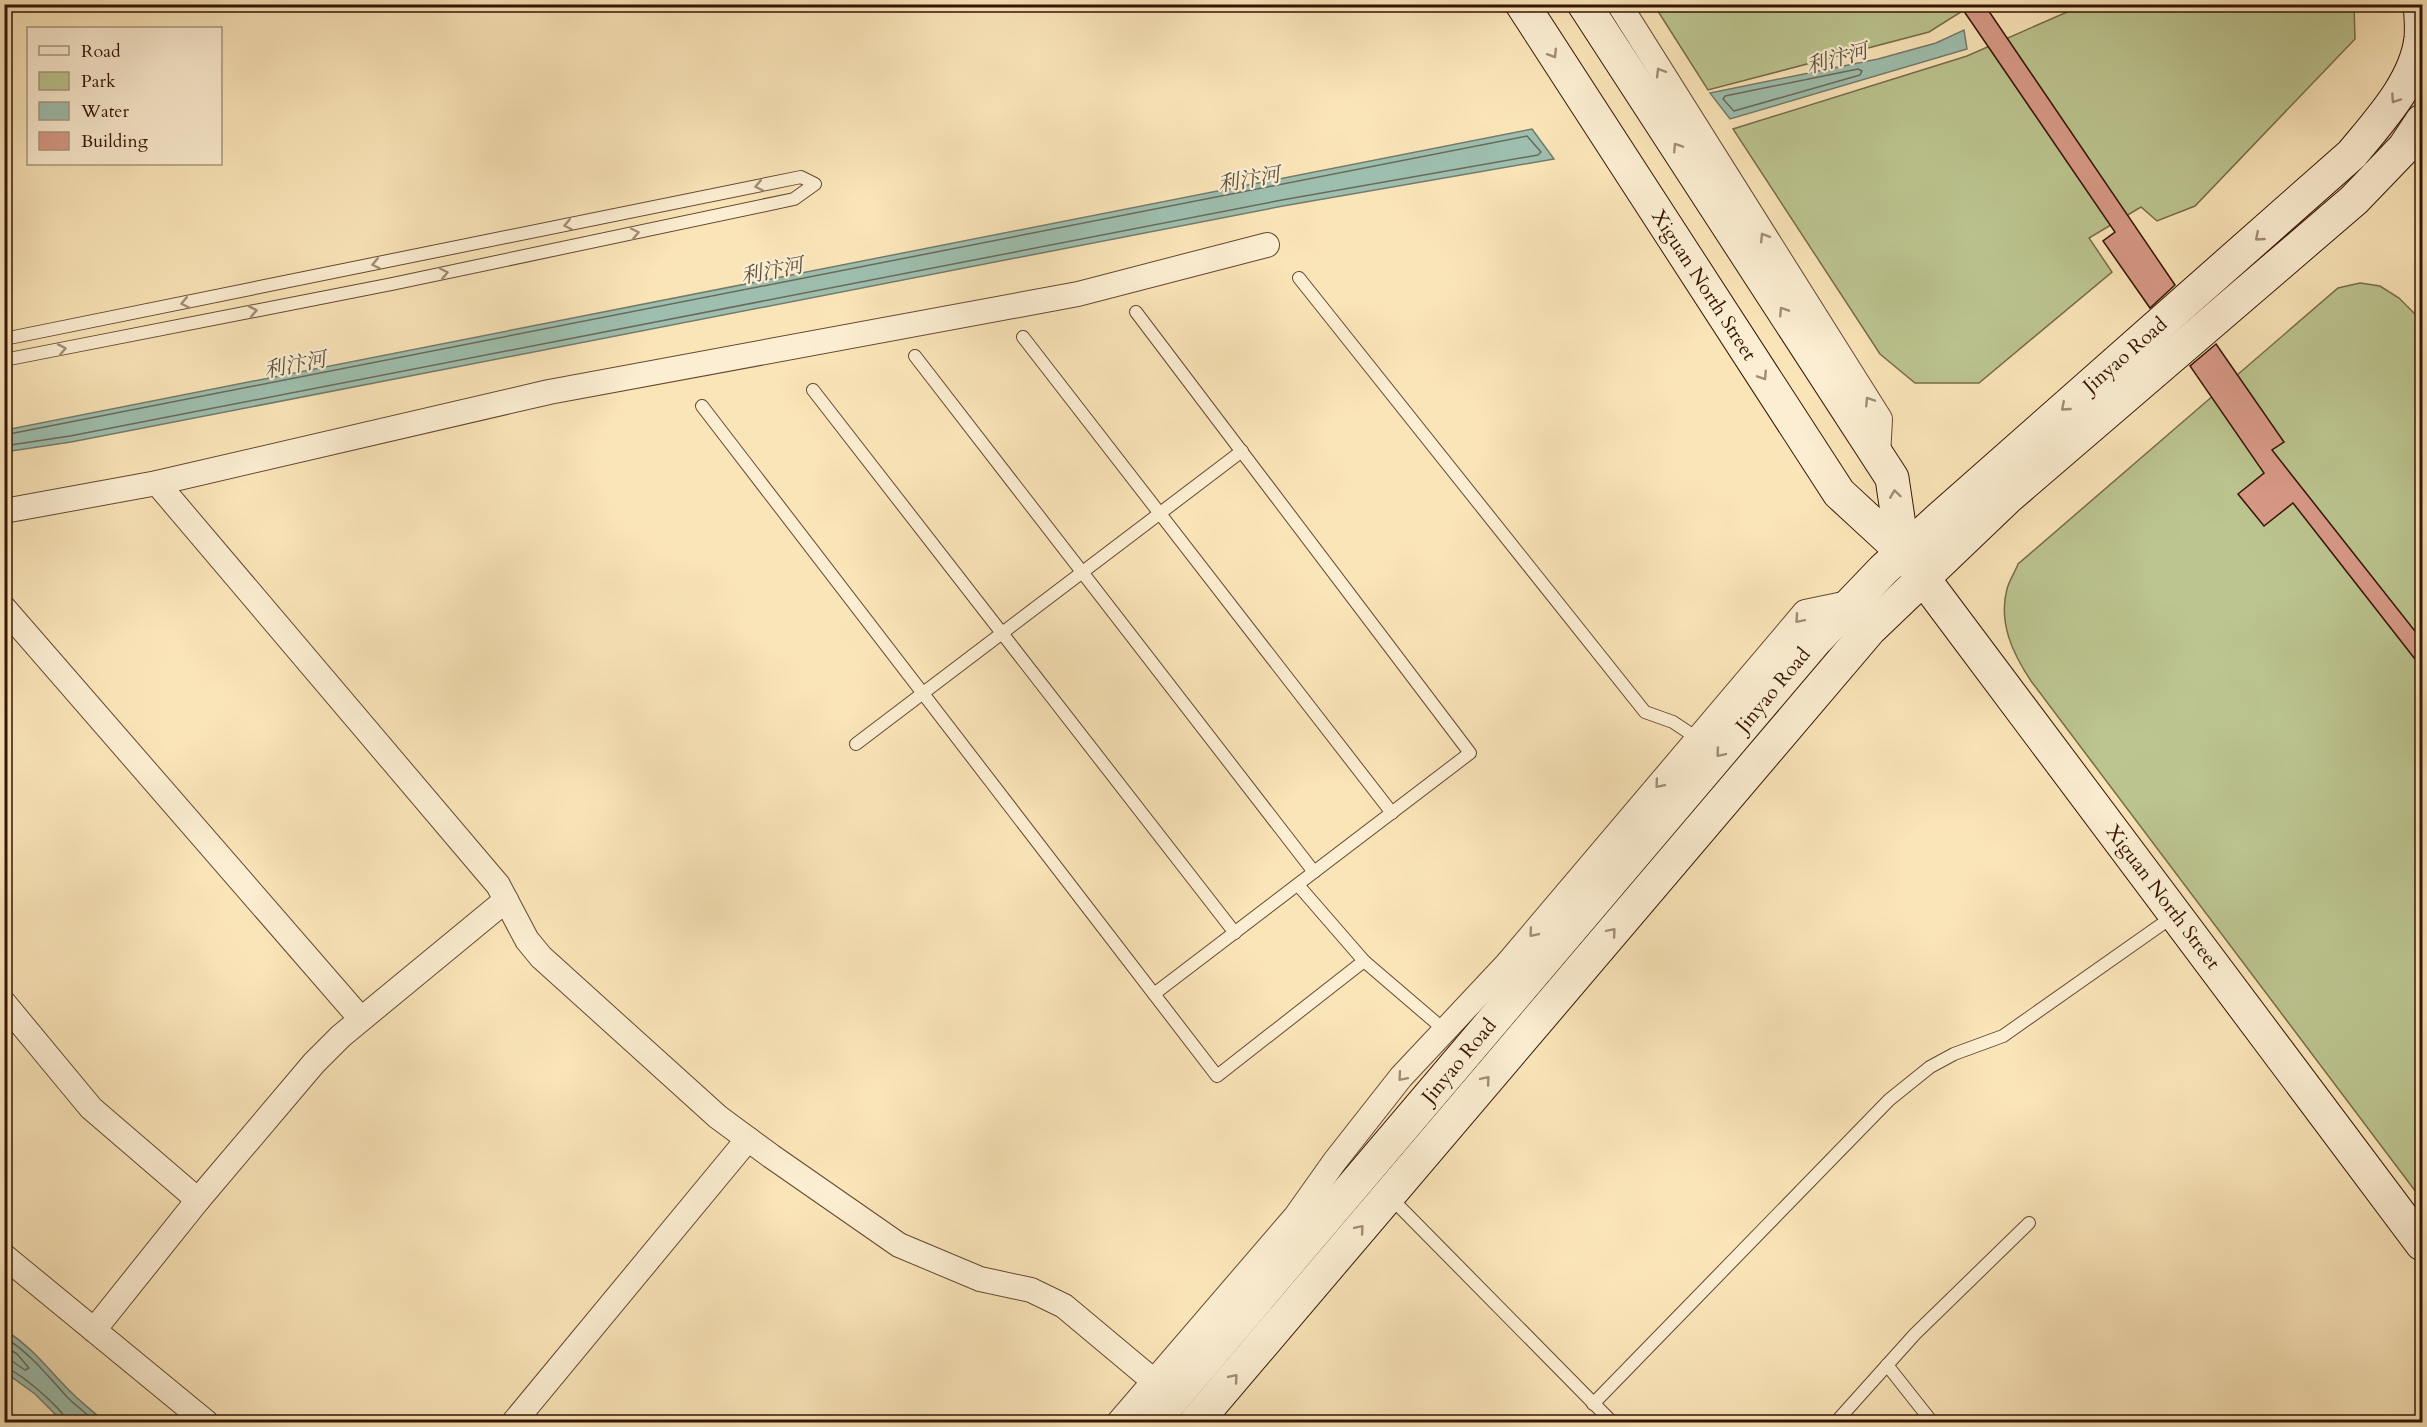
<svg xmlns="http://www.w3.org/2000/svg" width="2427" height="1427" font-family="Cardo,'Noto Serif SC',serif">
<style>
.green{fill:#bcc590;stroke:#786c4a;stroke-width:1.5}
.water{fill:#9ebfaf;stroke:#747b6b;stroke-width:1.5}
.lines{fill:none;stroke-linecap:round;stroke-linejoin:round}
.shore{stroke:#6a6a5a;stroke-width:1.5}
.building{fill:#d89a87;stroke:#351404;stroke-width:1.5}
.lane-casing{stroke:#664831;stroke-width:14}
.street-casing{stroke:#664831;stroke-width:26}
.secondary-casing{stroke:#351404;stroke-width:35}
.lane{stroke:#fceed2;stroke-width:12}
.street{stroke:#fceed2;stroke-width:24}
.secondary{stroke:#fceed2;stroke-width:33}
.oneway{stroke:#a28c75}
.labels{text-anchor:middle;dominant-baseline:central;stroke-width:4.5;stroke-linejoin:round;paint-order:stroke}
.street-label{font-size:20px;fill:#351404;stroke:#fceed2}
.water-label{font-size:21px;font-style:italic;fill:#5a5040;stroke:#fceed2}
</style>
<rect width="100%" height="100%" fill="#fae5b9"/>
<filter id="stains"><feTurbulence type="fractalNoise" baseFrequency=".00333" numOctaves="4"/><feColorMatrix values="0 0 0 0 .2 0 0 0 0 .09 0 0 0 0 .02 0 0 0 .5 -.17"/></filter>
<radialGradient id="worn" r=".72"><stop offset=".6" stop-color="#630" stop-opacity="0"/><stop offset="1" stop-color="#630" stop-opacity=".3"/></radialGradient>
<g class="green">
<path d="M1654,5h318l-43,27 -221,58z"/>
<path d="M2083,5h271l1,34 -160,167 -38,15 -16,-14 -52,31 23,34 -133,111h-64l-35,-29 -147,-225 234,-73z"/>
<path d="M2360,283l20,3 19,12 23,23v879l-391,-519c-18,-27 -33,-58 -24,-92 2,-8 8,-17 11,-25l320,-276z"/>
</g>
<g class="water">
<path d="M1964,30l3,19 -237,70 -20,-26 168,-34 58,-16z"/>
<path d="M1532,129l22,30 -271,47 -1212,236 -66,10v-22z"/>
<path d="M5,1330c31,20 43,40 68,64 10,10 22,19 32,28h-42l-28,-28 -30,-22z"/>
</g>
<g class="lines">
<g class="shore">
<path d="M1858,69l4,2 -2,4 -126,36 -11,-12 2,-3z"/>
<path d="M4,435l1523,-299 14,16 -3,3 -256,45 -1212,236 -66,10"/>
<path d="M4,1337c26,16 43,38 63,60 9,9 20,17 29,25"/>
<path d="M4,1346l13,8 12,14 -4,2 -13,-9 -8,-1"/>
<path d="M4,1368c13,1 61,43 63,54"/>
</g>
</g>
<g class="building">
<path d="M1959,4h25l191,281 -25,23 -47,-67 12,-9z"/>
<path d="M2216,344l68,98 -12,8 150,190v28l-129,-165 -29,23 -26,-32 26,-21 -74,-107z"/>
</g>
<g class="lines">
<defs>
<g id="lane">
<path d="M1299,278l346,434 28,10 24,16"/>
<path d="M1136,312l334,441 -316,241"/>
<path d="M1023,337l369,476"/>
<path d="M4,339l797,-162 14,7 -21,15 -402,85 -388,76"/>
<path d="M915,356l399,516"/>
<path d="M813,390l422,543"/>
<path d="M702,406l515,670 147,-115 84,72"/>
<path d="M856,744l386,-293"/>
<path d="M1298,885l66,76"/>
<path d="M1389,1196l223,226"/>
<path d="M1887,1365l45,57"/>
<path d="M1593,1404l296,-304 41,-33 24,-13 49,-18 172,-121"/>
<path d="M1836,1422l79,-88 114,-111"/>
</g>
<g id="street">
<path d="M1619,4l261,415 -2,37"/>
<path d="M157,483l341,402 29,55 14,17 177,160 53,39 128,89 81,34 51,11 33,16 110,92"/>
<path d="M4,511l153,-28 392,-91 529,-98 189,-49"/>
<path d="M4,608l357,411"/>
<path d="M4,1003l87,105 107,92"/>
<path d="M4,1256l202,166"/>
<path d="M94,1330l104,-130 116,-137 27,-27 165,-136"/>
<path d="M514,1422l234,-283"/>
<path d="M1119,1422l177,-206 39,-55 66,-84 106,-113 298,-352 48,-10"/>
</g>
<g id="secondary">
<path d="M1522,4l317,489 64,59 20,26 499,666"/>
<path d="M1584,4l308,474 11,74"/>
<path d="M1153,1422l662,-781 68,-71 56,-51 413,-365c27,-33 64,-72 69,-116 1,-11 0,-23 -1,-34"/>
<path d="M1196,1422l674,-793 137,-131 347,-298 50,-52 18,-27"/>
</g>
</defs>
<use href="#lane" class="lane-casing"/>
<use href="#street" class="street-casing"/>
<use href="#secondary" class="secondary-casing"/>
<use href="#lane" class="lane"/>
<use href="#street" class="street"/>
<use href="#secondary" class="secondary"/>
</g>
<defs><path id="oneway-chevron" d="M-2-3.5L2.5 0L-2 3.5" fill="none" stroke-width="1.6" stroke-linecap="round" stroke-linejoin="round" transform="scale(1.5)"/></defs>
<g class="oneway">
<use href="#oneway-chevron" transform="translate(1553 54) rotate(58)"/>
<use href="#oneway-chevron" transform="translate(1660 72) rotate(-121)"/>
<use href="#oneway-chevron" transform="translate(2395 99) rotate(124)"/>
<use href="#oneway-chevron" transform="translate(1677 147) rotate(-123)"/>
<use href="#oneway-chevron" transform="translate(759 186) rotate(168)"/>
<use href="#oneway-chevron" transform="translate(568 225) rotate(168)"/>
<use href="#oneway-chevron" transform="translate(635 233) rotate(-12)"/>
<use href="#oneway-chevron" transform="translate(1764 237) rotate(-122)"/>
<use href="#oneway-chevron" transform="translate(2259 237) rotate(139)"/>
<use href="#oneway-chevron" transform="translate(376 264) rotate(168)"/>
<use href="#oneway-chevron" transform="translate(444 273) rotate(-12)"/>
<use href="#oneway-chevron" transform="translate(185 303) rotate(168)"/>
<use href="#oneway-chevron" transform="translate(253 311) rotate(-11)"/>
<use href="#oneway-chevron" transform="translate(1783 311) rotate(-123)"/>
<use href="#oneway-chevron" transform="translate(62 349) rotate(-11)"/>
<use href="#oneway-chevron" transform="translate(1763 376) rotate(57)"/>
<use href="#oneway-chevron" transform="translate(1869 401) rotate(-123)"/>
<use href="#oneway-chevron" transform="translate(2065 407) rotate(139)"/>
<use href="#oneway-chevron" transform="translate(1895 494) rotate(-98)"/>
<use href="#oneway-chevron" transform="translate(1799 619) rotate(131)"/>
<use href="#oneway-chevron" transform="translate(1720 753) rotate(130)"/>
<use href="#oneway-chevron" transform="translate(1659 784) rotate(130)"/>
<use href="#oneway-chevron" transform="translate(1612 932) rotate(-50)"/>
<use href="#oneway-chevron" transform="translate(1533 933) rotate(130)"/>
<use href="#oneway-chevron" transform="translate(1402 1077) rotate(131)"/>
<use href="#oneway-chevron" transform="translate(1486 1080) rotate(-50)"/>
<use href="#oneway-chevron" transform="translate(1360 1229) rotate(-50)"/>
<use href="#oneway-chevron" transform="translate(1234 1378) rotate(-50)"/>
</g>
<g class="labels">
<g class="street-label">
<text transform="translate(1704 285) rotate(57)">Xiguan North Street</text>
<text transform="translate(2125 355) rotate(-41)">Jinyao Road</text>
<text transform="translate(1773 690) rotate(-50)">Jinyao Road</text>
<text transform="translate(2163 897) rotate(53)">Xiguan North Street</text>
<text transform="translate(1459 1061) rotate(-50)">Jinyao Road</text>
</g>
<g class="water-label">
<text transform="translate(1837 59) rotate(-15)">利汴河</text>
<text transform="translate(1249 180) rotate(-10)">利汴河</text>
<text transform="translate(772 271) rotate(-11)">利汴河</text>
<text transform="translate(295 365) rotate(-11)">利汴河</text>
</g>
</g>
<rect width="2427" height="1427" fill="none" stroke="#fae5b9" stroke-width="24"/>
<rect x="6" y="6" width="2415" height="1415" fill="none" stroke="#351404" stroke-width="3"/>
<rect x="12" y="12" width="2403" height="1403" fill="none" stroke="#351404" stroke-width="1.5"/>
<rect x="27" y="27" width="195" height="138" fill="#fceed2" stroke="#ac9780" stroke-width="1.5"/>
<rect x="39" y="46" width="30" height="9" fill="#fceed2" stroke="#ac9780" stroke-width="1.5"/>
<text x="81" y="57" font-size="18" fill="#351404">Road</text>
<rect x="39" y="72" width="30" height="18" fill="#bcc590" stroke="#ac9780" stroke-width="1.5"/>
<text x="81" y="87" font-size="18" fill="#351404">Park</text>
<rect x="39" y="102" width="30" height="18" fill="#9ebfaf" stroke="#ac9780" stroke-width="1.5"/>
<text x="81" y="117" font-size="18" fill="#351404">Water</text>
<rect x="39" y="132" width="30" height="18" fill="#d89a87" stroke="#ac9780" stroke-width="1.5"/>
<text x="81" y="147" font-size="18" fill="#351404">Building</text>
<rect width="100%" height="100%" filter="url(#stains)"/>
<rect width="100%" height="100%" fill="url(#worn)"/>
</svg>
